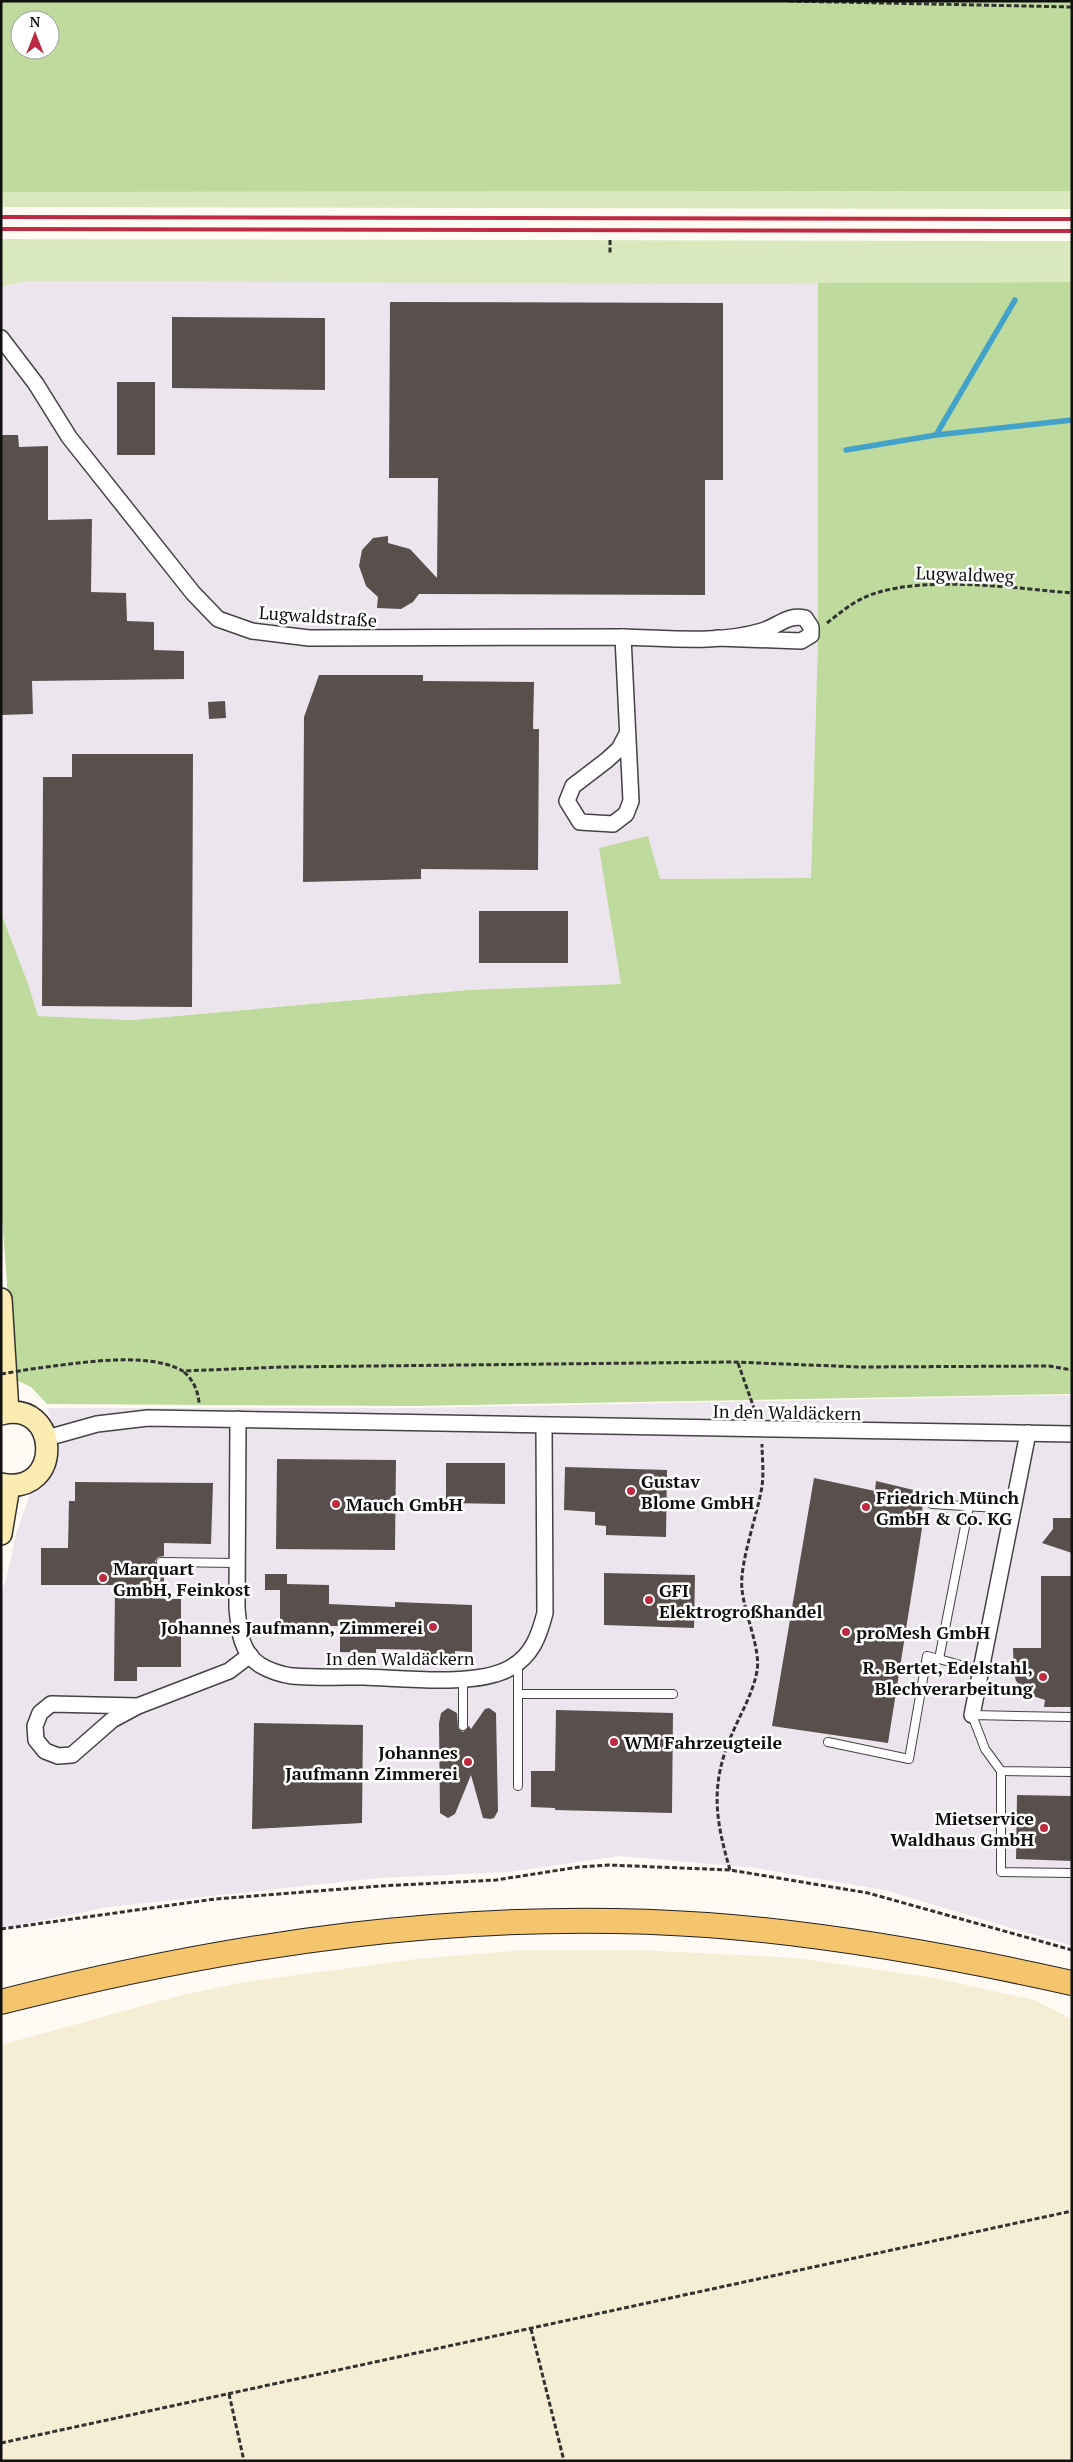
<svg xmlns="http://www.w3.org/2000/svg" width="1073" height="2462" font-family="'PT Serif',serif">
<style>
.industrial{fill:#ece5ee}
.farmland{fill:#f5eed4}
.green{fill:#d9e9bd}
.forest{fill:#bfda9d;fill-rule:evenodd}
.lines{fill:none;stroke-linecap:round;stroke-linejoin:round}
.stream{stroke:#42a2ca;stroke-width:5.5}
.building{fill:#59504d}
.lane-casing{stroke:#434343;stroke-width:10}
.street-casing{stroke:#434343;stroke-width:18}
.secondary-casing{stroke:#323232;stroke-width:24}
.primary-casing{stroke:#212121;stroke-width:26}
.path{stroke:#323232;stroke-width:3;stroke-dasharray:5 2.5;stroke-linecap:butt}
.lane{stroke:#fff;stroke-width:8}
.street{stroke:#fff;stroke-width:15}
.secondary{stroke:#fdecb1;stroke-width:21}
.primary{stroke:#f5c56e;stroke-width:24}
.rail{stroke:#be2a41;stroke-width:4}
.path-bridge{stroke:#323232;stroke-width:3;stroke-dasharray:5 2.5;stroke-linecap:butt}
.poi-dot{fill:#be2a41;stroke:#fff;stroke-width:2}
.labels{text-anchor:middle;dominant-baseline:central;stroke-width:5;stroke-linejoin:round;paint-order:stroke}
.street-label{font-size:18px;fill:#101010;stroke:#fff}
.poi-label{font-size:18px;font-weight:bold;fill:#101010;stroke:#fff;text-anchor:start}
</style>
<rect width="100%" height="100%" fill="#fffbf4"/>
<g class="industrial">
<path d="M27,281l791,2v355l-7,240 -151,1 -39,105 -153,6 -336,30 -94,-4 -37,-54v-675z"/>
<path d="M1072,1395v551l-188,-56 -129,-22 -136,-12 -110,16 -130,6 -271,29 -107,22v-338l5,-11 10,-46 17,-48 22,-48 -8,-30h368z"/>
</g>
<path class="farmland" d="M525,1950h113l160,8 137,20 99,22 38,19v442h-1071v-416l177,-49 66,-14 173,-23z"/>
<g class="green">
<path d="M1072,191v18l-1071,-2v-15z"/>
<path d="M1,239l1071,2v41l-361,2 -684,-3 -26,6z"/>
</g>
<g class="forest">
<path d="M1,1h1071v190l-1071,1zM20,20h30v30h-30z"/>
<path d="M1072,282v1112l-657,12 -368,-2 -16,-17 -17,-8 -13,-176v-290l26,68 11,35 94,4 336,-30 153,-6 -22,-136 49,-12 12,43 151,-1 7,-240v-355z"/>
</g>
<g class="lines">
<g class="stream">
<path d="M936,435l79,-135"/>
<path d="M846,450l90,-15 136,-15"/>
</g>
</g>
<g class="building">
<path d="M390,302l333,1v177h-18v115l-286,-1 -6,8 -12,7 -24,-1 1,-11 -12,-11 -7,-20 3,-16 11,-12 15,-2v7l22,6 27,29 1,-100h-49z"/>
<path d="M172,317l153,1v72l-153,-2z"/>
<rect x="117" y="382" width="38" height="73"/>
<path d="M1,435h17l1,12 29,-1v74l44,-1 -1,73 35,1 1,28 27,1v28l30,1v28l-152,2 1,33 -32,1z"/>
<path d="M319,675h104v6l111,1 -1,47h6l-1,141 -117,-1v10l-118,3 1,-165z"/>
<path d="M225,701l1,17 -17,1 -1,-17z"/>
<path d="M72,754h121l-1,253 -150,-1 1,-229h29z"/>
<rect x="479" y="911" width="89" height="52"/>
<path d="M277,1459l119,1 -1,90 -119,-1z"/>
<path d="M446,1463h59v41l-59,-1z"/>
<path d="M565,1467l102,3 -1,67 -60,-2v-9l-11,-1v-13l-31,-2z"/>
<path d="M814,1478l61,13 1,-10 42,10 4,9 1,22 -35,221 -116,-17z"/>
<path d="M75,1482l138,1 -2,61 -47,-1v13l-6,1 -3,4 3,6 6,1v31h17v68h-44v14h-23l1,-96h-74v-37h27l1,-47h6z"/>
<path d="M1053,1518h19v35l-30,-10 11,-14z"/>
<path d="M604,1573l91,2 -1,53 -90,-3z"/>
<path d="M265,1574h22v10l42,1v19l66,3v-5l77,3v47l-17,-1v10l-31,-1v-10l-48,-1v4l-36,-1v-26h-33v7l-19,-1 1,-7 -9,-1v-34h-15z"/>
<path d="M1041,1576h31v131h-28l1,-7 -18,-6 -11,-13 -2,-8 -1,-25h28z"/>
<path d="M448,1708l9,5 1,15 5,4 6,-6 2,3 14,-20 4,-1 7,5 2,98 -4,7 -4,1 -7,-1 -12,-43 -16,39 -7,4 -8,-5 -1,-90 2,-10z"/>
<path d="M556,1710l117,3 -1,100 -117,-3v-2l-24,-1v-36h24z"/>
<path d="M254,1723l109,2 -1,98 -110,6z"/>
<path d="M1017,1795l55,1v65l-56,-2z"/>
</g>
<g class="lines">
<defs>
<g id="lane">
<path d="M932,1504l81,5"/>
<path d="M969,1506l-30,153 43,12"/>
<path d="M161,1562l76,1"/>
<path d="M463,1679v47"/>
<path d="M518,1694h155"/>
<path d="M1072,1717l-100,-2 13,34 16,22 71,1"/>
<path d="M828,1742l81,17 18,-103 12,3"/>
<path d="M1001,1771v101l71,1"/>
<path d="M518,1786v-122"/>
</g>
<g id="street">
<path d="M1,338l35,46 33,53 124,156 25,26 34,12 57,7 314,-1 8,164 -5,13 -13,10 -33,-2 -13,-21 6,-15 34,-26 12,-11 8,-15"/>
<path d="M623,637c45,1 96,7 139,-6 17,-5 25,-17 43,-13l6,9v8l-10,6 -84,-3"/>
<path d="M238,1419l-1,189c2,21 3,44 23,57 8,5 22,10 32,11 24,2 48,1 72,1 39,1 113,10 146,-9 22,-12 29,-32 35,-55l-1,-187"/>
<path d="M47,1438l50,-14 51,-6 924,16"/>
<path d="M138,1706l-26,14 -40,35 -14,1 -13,-5 -9,-11 -1,-14 5,-13 11,-9 87,2 91,-35 21,-16"/>
<path d="M972,1715l56,-282"/>
</g>
<g id="secondary">
<path d="M1,1299l7,113"/>
<path d="M1,1414c59,-16 63,83 0,70"/>
<path d="M1,1534l8,-48"/>
</g>
<path id="primary" d="M1,2002c230,-59 467,-94 706,-77 123,9 244,31 365,58"/>
</defs>
<use href="#lane" class="lane-casing"/>
<use href="#street" class="street-casing"/>
<use href="#secondary" class="secondary-casing"/>
<use href="#primary" class="primary-casing"/>
<g class="path">
<path d="M789,1l283,6"/>
<path d="M610,240v13"/>
<path d="M827,623c15,-12 31,-25 49,-30 54,-17 139,-5 196,0"/>
<path d="M738,1363l17,48"/>
<path d="M31,1369c42,-5 115,-19 152,2l99,-4 451,-5 127,5 189,-1 23,4"/>
<path d="M184,1372c9,8 14,18 15,31"/>
<path d="M730,1870c-15,-52 -20,-85 2,-136 9,-21 21,-41 25,-63 4,-22 -13,-58 -15,-82 -3,-25 16,-76 20,-103 2,-14 0,-29 0,-42"/>
<path d="M1,1929l214,-30 166,-13 115,-6 83,-13 30,-2 121,5 138,23 204,57"/>
<path d="M531,2329l33,132"/>
<path d="M229,2394l15,67"/>
<path d="M1,2443l1071,-232"/>
</g>
<use href="#lane" class="lane"/>
<use href="#street" class="street"/>
<use href="#secondary" class="secondary"/>
<use href="#primary" class="primary"/>
<g class="rail">
<path d="M1,217l1071,2"/>
<path d="M1,229l1071,2"/>
</g>
<path class="path-bridge" d="M1,1374l30,-5"/>
</g>
<g class="poi-dot">
<circle cx="631" cy="1491" r="5"/>
<circle cx="336" cy="1504" r="5"/>
<circle cx="866" cy="1507" r="5"/>
<circle cx="103" cy="1578" r="5"/>
<circle cx="649" cy="1600" r="5"/>
<circle cx="433" cy="1627" r="5"/>
<circle cx="846" cy="1632" r="5"/>
<circle cx="1043" cy="1677" r="5"/>
<circle cx="614" cy="1742" r="5"/>
<circle cx="468" cy="1762" r="5"/>
<circle cx="1044" cy="1828" r="5"/>
</g>
<g class="labels">
<g class="street-label">
<text transform="translate(965 574) rotate(2)">Lugwaldweg</text>
<text transform="translate(318 616) rotate(4)">Lugwaldstraße</text>
<text transform="translate(787 1412) rotate(1)">In den Waldäckern</text>
<text x="400" y="1658">In den Waldäckern</text>
</g>
<g class="poi-label">
<text x="641" y="1481">Gustav<tspan x="641" dy="21">Blome GmbH</tspan></text>
<text x="876" y="1497">Friedrich Münch<tspan x="876" dy="21">GmbH &amp; Co. KG</tspan></text>
<text x="346" y="1504">Mauch GmbH</text>
<text x="113" y="1568">Marquart<tspan x="113" dy="21">GmbH, Feinkost</tspan></text>
<text x="659" y="1590">GFI<tspan x="659" dy="21">Elektrogroßhandel</tspan></text>
<text x="423" y="1627" text-anchor="end">Johannes Jaufmann, Zimmerei</text>
<text x="856" y="1632">proMesh GmbH</text>
<text x="1033" y="1667" text-anchor="end">R. Bertet, Edelstahl,<tspan x="1033" dy="21">Blechverarbeitung</tspan></text>
<text x="624" y="1742">WM Fahrzeugteile</text>
<text x="458" y="1752" text-anchor="end">Johannes<tspan x="458" dy="21">Jaufmann Zimmerei</tspan></text>
<text x="1034" y="1818" text-anchor="end">Mietservice<tspan x="1034" dy="21">Waldhaus GmbH</tspan></text>
</g>
</g>
<rect width="1073" height="2462" fill="none" stroke="#101010" stroke-width="5"/>
<g transform="translate(35 35)"><circle r="24" fill="#ffffff" stroke="#9f9f9f"/>
<path d="M0-4L9 19L0 12L-9 19Z" fill="#be2a41"/>
<text y="-8" font-size="14" font-weight="bold" text-anchor="middle" fill="#101010">N</text>
</g>
</svg>
